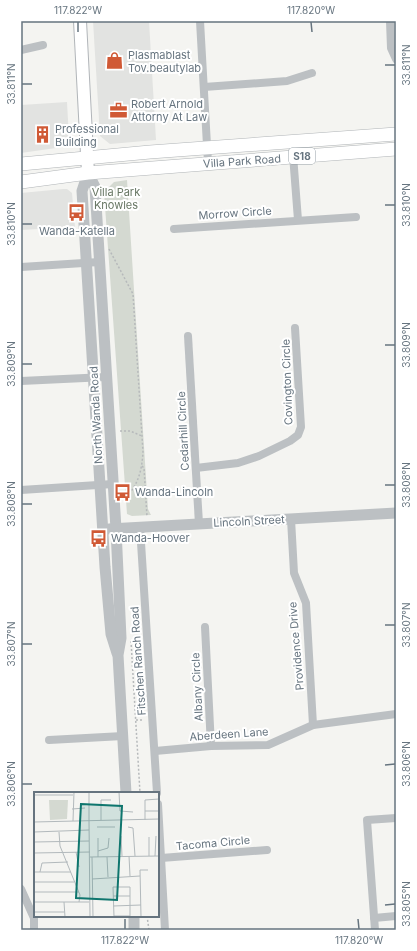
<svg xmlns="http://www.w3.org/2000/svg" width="417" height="951" font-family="Inter,sans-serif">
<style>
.built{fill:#e2e3e1}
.green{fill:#d4d9d1}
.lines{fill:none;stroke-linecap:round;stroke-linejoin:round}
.secondary-casing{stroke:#b1b5b9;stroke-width:14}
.primary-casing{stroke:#b0b4b7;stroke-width:14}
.path{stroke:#b6b9bb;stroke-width:1.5;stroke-dasharray:2 2;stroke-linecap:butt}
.minor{stroke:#bcc0c3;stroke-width:8}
.tertiary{stroke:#bcc0c3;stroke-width:11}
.secondary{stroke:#fff;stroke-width:12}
.primary{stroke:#fff;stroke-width:13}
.ticks{fill:none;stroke:#66747f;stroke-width:1.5}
.labels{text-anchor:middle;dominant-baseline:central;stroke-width:4;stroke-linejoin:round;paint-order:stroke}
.shield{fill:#fff;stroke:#949ea5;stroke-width:1}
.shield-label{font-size:10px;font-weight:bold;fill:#66747f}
.poi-label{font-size:11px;fill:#66747f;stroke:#fff;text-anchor:start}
.street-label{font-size:11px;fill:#66747f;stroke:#fff}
.park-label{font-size:11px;fill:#687764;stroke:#fff}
.inset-road{fill:none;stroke:#b2b9bc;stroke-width:1}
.view{fill:#0f766e;fill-opacity:0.15;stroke:#0f766e;stroke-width:2}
.inset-edge{fill:none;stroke:#66747f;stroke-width:2}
.neatline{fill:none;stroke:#66747f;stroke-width:1.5}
.ticks-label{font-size:10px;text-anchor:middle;fill:#66747f}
</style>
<rect width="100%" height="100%" fill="#f4f4f1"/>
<g class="built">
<path d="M93,21h56l7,119 -46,4 -10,-8z"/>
<path d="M67,102l2,37 -6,8 -42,6v-48z"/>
<path d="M63,189h4l5,4 3,34 -54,3v-37z"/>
</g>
<path class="green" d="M127,180l21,329 3,6 -19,1 -5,-2 -23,-322 10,-10z"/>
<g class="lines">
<defs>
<path id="secondary" d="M80,21l8,152"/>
<g id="primary">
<path d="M21,164l129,-12 246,-18"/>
<path d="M21,182l67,-9 308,-24"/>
</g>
</defs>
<use href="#secondary" class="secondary-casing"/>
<use href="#primary" class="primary-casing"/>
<g class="path">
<path d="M109,249l24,45 10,158c-1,18 -5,34 -18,46"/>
<path d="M120,431h10l12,5"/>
<path d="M142,466l2,2 3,49"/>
<path d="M131,641l9,152"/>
<path d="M136,720h8"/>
<path d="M147,916l2,14"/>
</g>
<g class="minor">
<path d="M200,21l8,142"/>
<path d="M390,21l1,27 5,11"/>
<path d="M21,50l22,-5"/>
<path d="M204,87l83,-6 25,-8"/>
<path d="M292,142l6,78"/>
<path d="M174,229l182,-12"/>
<path d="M21,267l78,-5"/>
<path d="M188,336l11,188"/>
<path d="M21,381l85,-4"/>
<path d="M196,468l42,-5 21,-7 31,-15 8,-6 3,-8 -6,-99"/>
<path d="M21,490l92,-6"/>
<path d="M291,519l3,54 12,30 7,122"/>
<path d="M140,527l17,266"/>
<path d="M205,627l6,119"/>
<path d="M49,740l74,-4"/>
<path d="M155,751l56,-5 57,-1 45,-20 83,-11"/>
<path d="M158,804l7,126"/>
<path d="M161,858l106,-8"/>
<path d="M21,889l13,29v12"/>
<path d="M374,918l22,-2"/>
<path d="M375,930l-8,-110 29,-2"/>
</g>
<g class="tertiary">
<path d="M88,173l7,14 21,342 5,109 -3,17 8,138"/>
<path d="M88,173l-6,18 23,376 6,67 6,19"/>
<path d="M109,529l287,-16"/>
<path d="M134,916v14"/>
</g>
<use href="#secondary" class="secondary"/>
<use href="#primary" class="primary"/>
</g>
<path class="ticks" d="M78,22v10M311,22l1,10M385,65h10M22,84h10M385,205h10M22,224h10M385,345h10M22,364h10M385,485h10M22,504h10M385,625h10M22,644h10M385,765l10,-1M22,784h10M385,905l10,-1M125,919v10M358,919l1,10"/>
<defs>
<symbol id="shop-bare" viewBox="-9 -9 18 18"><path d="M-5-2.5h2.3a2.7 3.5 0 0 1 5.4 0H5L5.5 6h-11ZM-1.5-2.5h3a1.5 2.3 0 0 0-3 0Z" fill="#d05935" stroke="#fff" stroke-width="2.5" paint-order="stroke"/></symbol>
<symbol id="office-bare" viewBox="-9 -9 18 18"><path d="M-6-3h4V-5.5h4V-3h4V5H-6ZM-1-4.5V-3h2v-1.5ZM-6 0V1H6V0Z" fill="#d05935" stroke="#fff" stroke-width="2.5" paint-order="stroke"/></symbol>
<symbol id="building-bare" viewBox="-9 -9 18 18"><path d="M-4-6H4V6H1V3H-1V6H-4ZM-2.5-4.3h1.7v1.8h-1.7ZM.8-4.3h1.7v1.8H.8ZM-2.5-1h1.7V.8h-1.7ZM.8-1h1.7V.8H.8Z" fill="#d05935" stroke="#fff" stroke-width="2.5" paint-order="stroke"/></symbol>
<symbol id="bus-bare" viewBox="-9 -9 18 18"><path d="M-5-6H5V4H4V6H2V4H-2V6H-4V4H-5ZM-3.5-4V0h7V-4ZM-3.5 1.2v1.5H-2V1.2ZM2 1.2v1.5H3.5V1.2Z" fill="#d05935" stroke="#fff" stroke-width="2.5" paint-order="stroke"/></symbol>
</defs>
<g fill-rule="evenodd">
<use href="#shop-bare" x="102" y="48" width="25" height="25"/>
<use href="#office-bare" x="106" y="98" width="25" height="25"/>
<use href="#building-bare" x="30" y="122" width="25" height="25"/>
<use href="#bus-bare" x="64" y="200" width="25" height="25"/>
<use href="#bus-bare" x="110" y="480" width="25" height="25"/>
<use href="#bus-bare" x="86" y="526" width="25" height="25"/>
</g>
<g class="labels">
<rect class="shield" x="289" y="148" width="26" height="16" rx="3"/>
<g class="shield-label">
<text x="302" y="156">S18</text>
</g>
<g class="poi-label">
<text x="128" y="55">Plasmablast<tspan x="128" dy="13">Tov.beautylab</tspan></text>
<text x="131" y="104">Robert Arnold<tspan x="131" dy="13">Attorny At Law</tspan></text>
<text x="55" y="129">Professional<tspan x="55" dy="13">Building</tspan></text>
<text x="77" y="231" text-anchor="middle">Wanda-Katella</text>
<text x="135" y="492">Wanda-Lincoln</text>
<text x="111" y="538">Wanda-Hoover</text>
</g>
<g class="street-label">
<text transform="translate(242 161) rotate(-4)">Villa Park Road</text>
<text transform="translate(235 213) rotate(-4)">Morrow Circle</text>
<text transform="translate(287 382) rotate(-92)">Covington Circle</text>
<text transform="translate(96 415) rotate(-93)">North Wanda Road</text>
<text transform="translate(183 431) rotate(-93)">Cedarhill Circle</text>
<text transform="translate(249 521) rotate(-3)">Lincoln Street</text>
<text transform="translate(296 646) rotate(-95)">Providence Drive</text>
<text transform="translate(138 661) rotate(-94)">Fitschen Ranch Road</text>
<text transform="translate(197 687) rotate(-93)">Albany Circle</text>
<text transform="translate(229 734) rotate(-4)">Aberdeen Lane</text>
<text transform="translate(213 843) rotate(-5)">Tacoma Circle</text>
</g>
<g class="park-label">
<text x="116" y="192">Villa Park<tspan x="116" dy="13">Knowles</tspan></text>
</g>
</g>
<g transform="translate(34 792)">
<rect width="125" height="125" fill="#f4f4f1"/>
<path d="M15,8h19l-1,19 -17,1z" fill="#d4d9d1"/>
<path class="inset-road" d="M55,0v29M85,0l1,19 13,1M0,3h39M38,17l13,-1M111,19h14M67,28v-20h10M111,28v-20l14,-1M39,29l1,-29M55,29l1,96M0,30l125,-3M63,35h18M94,35l5,1 2,28M0,40l55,-2M25,40l1,14 20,49 -1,7M87,44l1,20M115,45v19M64,46v19M0,50l55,-1M64,59l10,-3 1,-10M42,60l3,15M0,61l56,-1M95,64l1,20M121,64l1,-20M56,65l69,-1M58,65l1,60M73,65l1,20M0,80h37M6,80l2,-9 26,-1M58,87l48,-3M0,90h40M0,100h45M79,104h17M0,110h55M30,110l1,15M79,114l28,-1M0,120h30M80,124h16M80,125l-1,-30h17v30M107,125l-1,-47h8"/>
<path class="view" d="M47,12l41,2 -5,94 -41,-2z"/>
<rect width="125" height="125" class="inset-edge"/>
</g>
<rect width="417" height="951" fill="none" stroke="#ffffff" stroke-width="44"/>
<rect x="22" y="22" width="373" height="907" class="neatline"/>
<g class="ticks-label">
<text x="78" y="14">117.822°W</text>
<text x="311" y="14">117.820°W</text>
<text transform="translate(406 65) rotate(-90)" y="4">33.811°N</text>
<text transform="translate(11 84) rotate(-90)" y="4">33.811°N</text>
<text transform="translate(406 205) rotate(-90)" y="4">33.810°N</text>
<text transform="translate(11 224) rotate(-90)" y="4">33.810°N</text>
<text transform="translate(406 345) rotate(-90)" y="4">33.809°N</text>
<text transform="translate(11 364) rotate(-90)" y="4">33.809°N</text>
<text transform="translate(406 485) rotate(-90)" y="4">33.808°N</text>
<text transform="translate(11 504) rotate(-90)" y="4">33.808°N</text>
<text transform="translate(406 625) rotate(-90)" y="4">33.807°N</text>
<text transform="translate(11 644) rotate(-90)" y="4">33.807°N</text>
<text transform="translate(406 764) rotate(-90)" y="4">33.806°N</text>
<text transform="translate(11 784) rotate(-90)" y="4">33.806°N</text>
<text transform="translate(406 904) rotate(-90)" y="4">33.805°N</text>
<text x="125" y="944">117.822°W</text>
<text x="359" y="944">117.820°W</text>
</g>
</svg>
